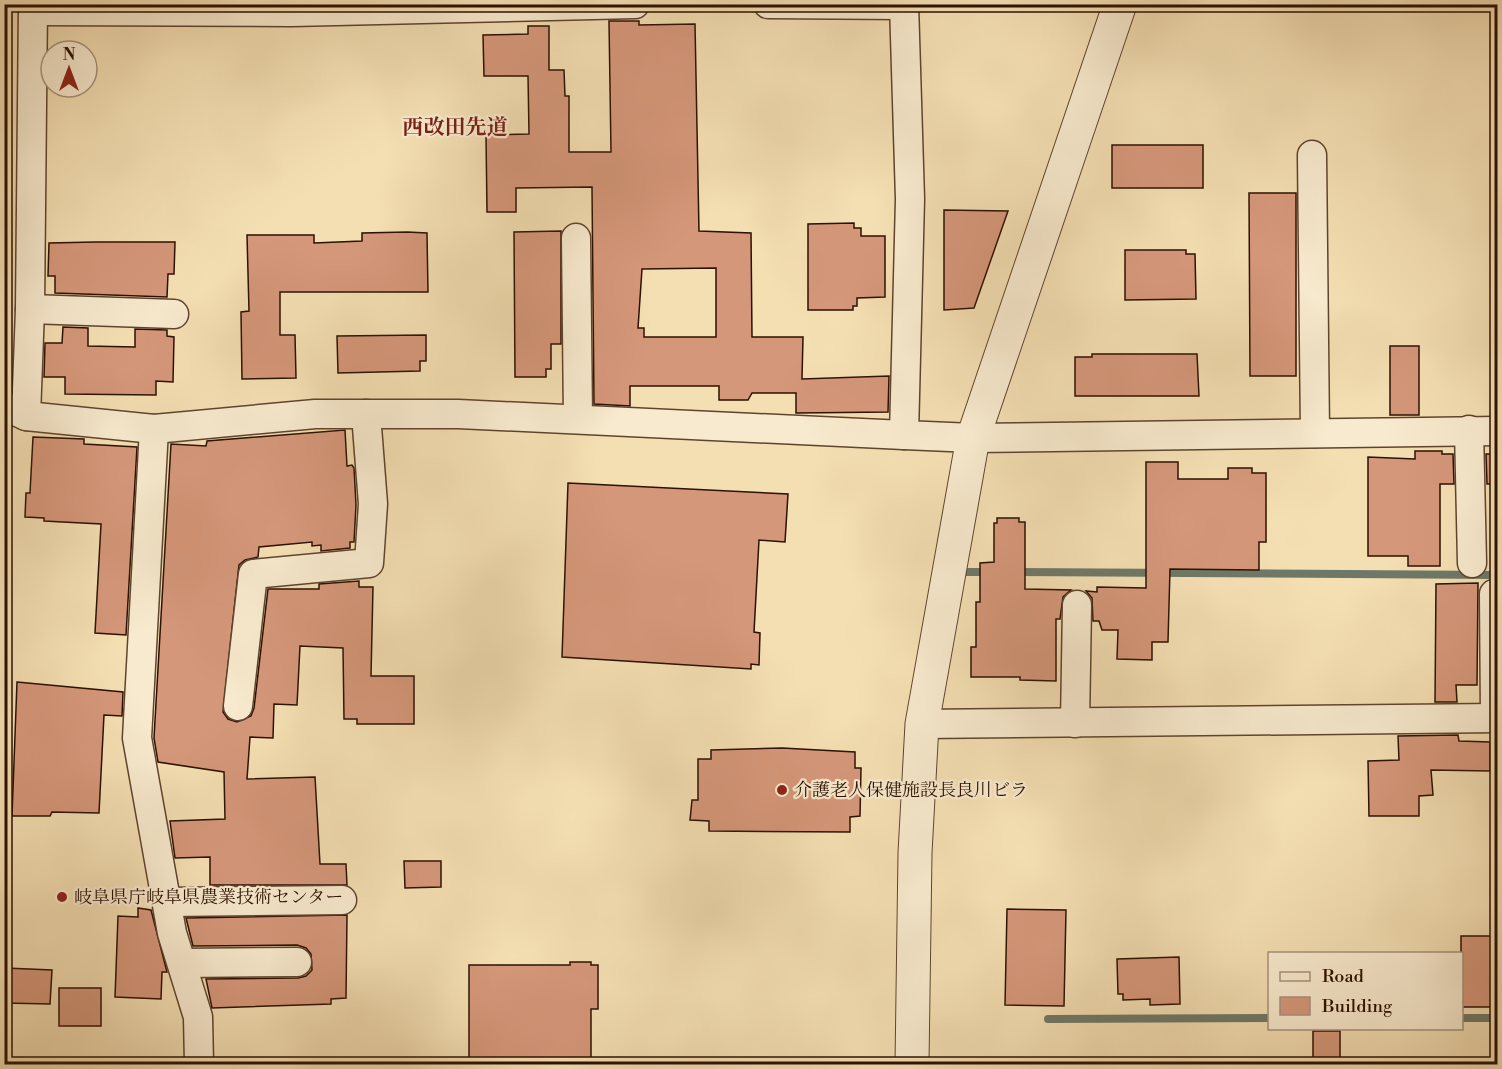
<svg xmlns="http://www.w3.org/2000/svg" width="1502" height="1069" font-family="'Libre Bodoni','Noto Serif JP',serif">
<style>
.lines{fill:none;stroke-linecap:round;stroke-linejoin:round}
.stream{stroke:#6f7868;stroke-width:8}
.building{fill:#d5977a;stroke:#2c1101;stroke-width:1.5;fill-rule:evenodd}
.minor-casing{stroke:#5e442e;stroke-width:31}
.tertiary-casing{stroke:#5e442e;stroke-width:35}
.minor{stroke:#f8eace;stroke-width:28}
.tertiary{stroke:#f8eace;stroke-width:33}
.poi-dot{fill:#8f2418;stroke:#f8eace;stroke-width:2}
.labels{text-anchor:middle;dominant-baseline:central;stroke-width:4.5;stroke-linejoin:round;paint-order:stroke}
.poi-label{font-size:18px;fill:#2c1101;stroke:#f8eace;text-anchor:start}
.quarter-label{font-size:21px;font-weight:bold;fill:#7a1f14;stroke:#f8eace}
</style>
<rect width="100%" height="100%" fill="#f4dfb3"/>
<filter id="stains"><feTurbulence type="fractalNoise" baseFrequency=".00333" numOctaves="4"/><feColorMatrix values="0 0 0 0 .2 0 0 0 0 .09 0 0 0 0 .02 0 0 0 .5 -.17"/></filter>
<radialGradient id="worn" r=".72"><stop offset=".6" stop-color="#630" stop-opacity="0"/><stop offset="1" stop-color="#630" stop-opacity=".3"/></radialGradient>
<g class="lines">
<g class="stream">
<path d="M955,572h35"/>
<path d="M1015,572l483,3"/>
<path d="M1462,1018h36"/>
<path d="M1048,1019l222,-1"/>
</g>
</g>
<g class="building">
<path d="M609,21h30v4l56,-1 4,207 52,2 1,104h51l-1,42 87,-3 -1,36 -92,1v-20h-44l-4,7h-29v-14h-89v20l-36,-2 -2,-217 -76,1v24h-29l-1,-77 43,-1 -1,-58h-44l-1,-41 45,-1v-8h21v44h15l1,26h4v56h42zM716,268v69h-72v-9h-6l4,-59z"/>
<rect x="1112" y="145" width="91" height="43"/>
<path d="M1249,193h47v183h-46z"/>
<path d="M944,210l64,1 -34,97 -30,2z"/>
<path d="M854,223v5h7v8h24v61l-28,1v8h-4v4h-45v-86z"/>
<path d="M561,231v113h-10v25h-5v8h-31l-1,-145z"/>
<path d="M407,232l20,1 1,59h-148v43h15l1,43 -54,1 -1,-67 8,-1 -2,-76h67v8l48,-2v-8z"/>
<path d="M95,242h80l-1,32h-6l-1,23 -112,-4v-17h-7l1,-33z"/>
<path d="M1125,250h61v4h9l1,45 -71,1z"/>
<path d="M63,327l25,1v18l47,1v-18l32,1v6l7,1 -1,45 -17,-1v14l-91,-1v-17h-21l1,-34h17z"/>
<path d="M426,335v26h-6v10l-82,2 -1,-37z"/>
<rect x="1390" y="346" width="29" height="69"/>
<path d="M1092,354h105l2,42h-124v-39h17z"/>
<path d="M345,430l2,36 5,-1 2,3 2,37 -2,37h-4v6l-29,3v-6l-9,1v-4l-53,5 -1,10 -13,3 -6,5 -16,147 5,7 9,3 14,-6 3,-8 14,-119h51v-5l40,-3v6h14l-2,89h43v48h-57v-5h-13l-1,-71 -43,-2 -3,59 -23,-1 -1,34 -23,-1 -3,42 68,-2 5,87h26l1,21h-137v-28l-35,1 -5,-37 55,-2 -1,-47 -66,-10 -4,-24 17,-294 35,2 1,-5z"/>
<path d="M33,437l51,2v5l53,3 -11,188 -31,-2 6,-109 -57,-3v-3l-19,-1 1,-24h4z"/>
<path d="M1415,451h27v3h11l1,30h-14v82h-32v-10h-40v-99l47,2z"/>
<path d="M1486,454h11v30h-10z"/>
<path d="M1146,462h32v17h50v-11h24v5h14v69h-7v28l-89,-1 -2,73h-16v18l-35,-1 1,-29h-16l-3,-9h-6l-1,-23 -6,-7 11,1v-5l49,1z"/>
<path d="M568,483l220,11 -3,48 -26,-2 -5,92 6,1 -1,32 -8,-1v5l-189,-12z"/>
<path d="M997,518h22v4h6v67l46,1 -8,7 -3,22h-4v62l-36,-1v-3h-49v-30h5v-45h4v-39l14,-1v-39h3z"/>
<path d="M1478,583l-1,102h-21l1,17h-22l1,-118z"/>
<path d="M17,682l106,10 -1,24 -18,-1 -5,98 -47,-1 -2,4h-38z"/>
<path d="M1458,735l1,6 31,1v29l-59,-1 2,25 -14,1v20h-50l-1,-55 31,-1 -1,-24z"/>
<path d="M782,748l73,4v16h6l-1,48 -10,1v15l-141,-1v-10l-19,-1 2,-20h6v-41h13v-9z"/>
<path d="M404,861h37v26l-36,1z"/>
<path d="M138,908l13,2 16,62h-5l-1,27 -46,-2 3,-81 20,1z"/>
<path d="M1007,909l59,1 -2,96 -59,-1z"/>
<path d="M347,915l-1,83 -15,1v5l-119,4 -6,-29 92,-1 8,-2 6,-6 -1,-16 -5,-6 -9,-3 -104,1 -7,-28z"/>
<rect x="1461" y="936" width="36" height="71"/>
<path d="M1179,957l1,47 -30,1v-6l-27,1v-6h-5l-1,-35z"/>
<path d="M570,962h21v3h7v44h-7v56h-122v-100h101z"/>
<path d="M5,968l47,2 -2,34 -46,-1z"/>
<rect x="59" y="988" width="42" height="38"/>
<rect x="1313" y="1031" width="27" height="34"/>
</g>
<g class="lines">
<defs>
<g id="minor">
<path d="M768,4l136,1"/>
<path d="M904,4l6,195 -6,236 69,3 525,-7"/>
<path d="M33,11l259,1 343,-8"/>
<path d="M1312,155l3,278"/>
<path d="M576,238l2,181"/>
<path d="M30,309l144,5"/>
<path d="M4,406l22,10 128,13 161,-15h143l446,21"/>
<path d="M26,416l4,-107 3,-305"/>
<path d="M154,429l-17,309 35,195 26,84 1,47"/>
<path d="M1469,430l3,133"/>
<path d="M1494,594l1,124"/>
<path d="M238,706l15,-132 116,-11 4,-59 -7,-90"/>
<path d="M1075,723l2,-118"/>
<path d="M922,724l576,-6"/>
<path d="M168,902l174,-2"/>
<path d="M182,963l115,-1"/>
</g>
<path id="tertiary" d="M912,1064l3,-211 7,-129 51,-286 147,-434"/>
</defs>
<use href="#minor" class="minor-casing"/>
<use href="#tertiary" class="tertiary-casing"/>
<use href="#minor" class="minor"/>
<use href="#tertiary" class="tertiary"/>
</g>
<g class="poi-dot">
<circle cx="782" cy="790" r="6"/>
<circle cx="62" cy="897" r="6"/>
</g>
<g class="labels">
<g class="poi-label">
<text x="794" y="790">介護老人保健施設長良川ビラ</text>
<text x="74" y="897">岐阜県庁岐阜県農業技術センター</text>
</g>
<g class="quarter-label">
<text x="455" y="128">西改田先道</text>
</g>
</g>
<rect width="1502" height="1069" fill="none" stroke="#f4dfb3" stroke-width="24"/>
<rect x="6" y="6" width="1490" height="1057" fill="none" stroke="#2c1101" stroke-width="3"/>
<rect x="12" y="12" width="1478" height="1045" fill="none" stroke="#2c1101" stroke-width="1.5"/>
<rect x="1268" y="952" width="195" height="78" fill="#f8eace" stroke="#a6937c" stroke-width="1.5"/>
<rect x="1280" y="972" width="30" height="9" fill="#f8eace" stroke="#a6937c" stroke-width="1.5"/>
<text x="1322" y="982" font-size="18" fill="#2c1101">Road</text>
<rect x="1280" y="997" width="30" height="18" fill="#d5977a" stroke="#a6937c" stroke-width="1.5"/>
<text x="1322" y="1012" font-size="18" fill="#2c1101">Building</text>
<g transform="translate(69 69)"><circle r="28" fill="#f8eace" stroke="#a6937c" stroke-width="1.5"/>
<path d="M0-4.5L10 22L0 15L-10 22Z" fill="#8f2418"/>
<text y="-9" font-size="16" font-weight="bold" text-anchor="middle" fill="#2c1101">N</text>
</g>
<rect width="100%" height="100%" filter="url(#stains)"/>
<rect width="100%" height="100%" fill="url(#worn)"/>
</svg>
